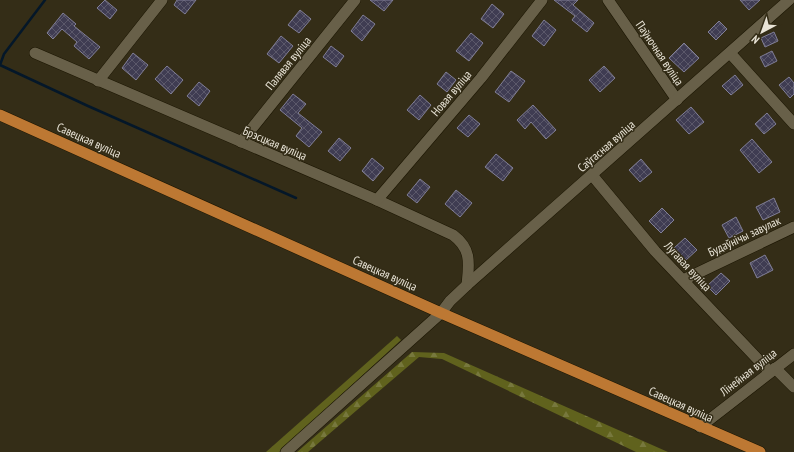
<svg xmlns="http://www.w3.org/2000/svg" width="794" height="452" font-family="'PT Sans Narrow',sans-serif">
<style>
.forest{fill:url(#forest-firs)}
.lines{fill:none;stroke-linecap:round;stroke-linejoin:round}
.stream{stroke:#041729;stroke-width:2.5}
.building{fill:url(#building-cross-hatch);stroke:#817f97}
.minor-casing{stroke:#1b1502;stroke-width:12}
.tertiary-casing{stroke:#1b1502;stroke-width:12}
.primary-casing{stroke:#1b1502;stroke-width:12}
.minor{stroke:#686049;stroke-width:11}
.tertiary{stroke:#686049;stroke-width:11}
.primary{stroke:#bd7833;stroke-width:11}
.labels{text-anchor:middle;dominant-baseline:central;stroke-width:3;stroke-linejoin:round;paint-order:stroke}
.street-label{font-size:12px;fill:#e9e4d7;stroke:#342d17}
</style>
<defs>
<pattern id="forest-firs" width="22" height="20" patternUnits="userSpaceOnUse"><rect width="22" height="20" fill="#60621d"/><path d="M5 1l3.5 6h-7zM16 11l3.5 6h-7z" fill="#77783d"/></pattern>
<pattern id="building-cross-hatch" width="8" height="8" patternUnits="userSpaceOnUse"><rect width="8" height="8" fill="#3f3c52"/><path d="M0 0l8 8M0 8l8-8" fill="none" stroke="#5b586a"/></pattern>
</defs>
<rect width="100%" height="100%" fill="#342d17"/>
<g class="forest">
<path d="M397,336l4,4 -122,112h-13z"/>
<path d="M412,352l32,1 224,99h-32l-194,-93 -23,-2 -111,95h-11z"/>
</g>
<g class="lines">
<path class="stream" d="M45,0l-41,54 -4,11 88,41 208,92"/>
</g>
<g class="building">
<path d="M105,0l12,10 -7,9 -13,-11z"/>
<path d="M177,0h19l-11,14 -11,-9z"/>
<path d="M370,0h23l-9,11z"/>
<path d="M554,0h24l-5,5 21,18 -7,9 -15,-12 3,-4z"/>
<path d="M740,0h20l-11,10z"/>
<path d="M492,4l12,10 -11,14 -12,-9z"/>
<path d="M300,10l11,9 -12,14 -11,-8z"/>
<path d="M63,13l13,11 -2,2 26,21 -11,12 -15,-13 3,-4 -15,-13 -9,10 -6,-6z"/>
<path d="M363,15l12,9 -13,17 -11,-10z"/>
<path d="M544,20l12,10 -12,16 -12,-10z"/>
<path d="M719,21l8,8 -11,11 -8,-8z"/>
<path d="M774,32l4,9 -13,6 -4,-9z"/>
<path d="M471,33l12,10 -14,18 -13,-10z"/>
<path d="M281,36l12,10 -14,17 -12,-9z"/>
<path d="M684,43l15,15 -15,14 -15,-14z"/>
<path d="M331,46l13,10 -8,11 -13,-10z"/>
<path d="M772,51l5,10 -12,6 -5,-10z"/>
<path d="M133,53l15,12 -12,15 -14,-12z"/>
<path d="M167,66l16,14 -12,14 -16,-15z"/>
<path d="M604,66l11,12 -15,14 -11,-12z"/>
<path d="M511,71l14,10 -16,21 -14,-10z"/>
<path d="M446,72l10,8 -9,12 -10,-8z"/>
<path d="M735,75l8,10 -12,10 -9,-9z"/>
<path d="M789,77l5,6v11l-4,4 -11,-13z"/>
<path d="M199,82l11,9 -11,15 -12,-10z"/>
<path d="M293,94l13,10 -8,9 24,19 -13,15 -13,-11 6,-8 -22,-18z"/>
<path d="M420,95l11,10 -12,15 -12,-10z"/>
<path d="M533,105l23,25 -10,9 -15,-17 -6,7 -8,-9z"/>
<path d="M691,107l13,15 -15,12 -13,-14z"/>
<path d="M767,113l9,11 -12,10 -9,-10z"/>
<path d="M469,115l11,9 -12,13 -11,-9z"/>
<path d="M339,138l12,10 -11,13 -12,-10z"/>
<path d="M752,139l20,23 -13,11 -19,-23z"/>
<path d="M496,154l17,14 -10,13 -18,-14z"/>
<path d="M372,158l12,10 -11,13 -11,-10z"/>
<path d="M641,159l11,13 -12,10 -11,-12z"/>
<path d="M420,179l10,8 -13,16 -10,-8z"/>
<path d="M456,190l16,13 -12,14 -15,-13z"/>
<path d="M774,198l6,14 -17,8 -7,-13z"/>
<path d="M662,208l12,12 -13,13 -12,-12z"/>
<path d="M736,217l7,14 -14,7 -7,-13z"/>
<path d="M685,238l12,12 -12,11 -11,-13z"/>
<path d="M765,255l8,15 -16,8 -7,-15z"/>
<path d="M721,273l9,8 -14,14 -9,-9z"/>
</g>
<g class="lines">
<defs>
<g id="minor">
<path d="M608,0l69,100"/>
<path d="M35,53l342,147 76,35c19,14 16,29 14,50"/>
<path d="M730,53l64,71"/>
<path d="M98,81l64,-81"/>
<path d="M241,142l114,-142"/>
<path d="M592,175l63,76 115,121"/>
<path d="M377,200l104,-122 61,-78"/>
<path d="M683,280l111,-53"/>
<path d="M775,368l19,19"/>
<path d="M700,427l94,-73"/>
</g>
<path id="tertiary" d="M286,452l155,-139 9,-12 17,-16 322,-285"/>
<path id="primary" d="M0,115l441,198 319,139"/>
</defs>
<use href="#minor" class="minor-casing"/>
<use href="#tertiary" class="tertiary-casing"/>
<use href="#primary" class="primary-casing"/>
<use href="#minor" class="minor"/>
<use href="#tertiary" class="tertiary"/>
<use href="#primary" class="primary"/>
</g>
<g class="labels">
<g class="street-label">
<text transform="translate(660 53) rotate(56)">Паўночная вуліца</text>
<text transform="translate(288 63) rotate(-51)">Палявая вуліца</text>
<text transform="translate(451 93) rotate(-50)">Новая вуліца</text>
<text transform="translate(89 140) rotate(24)">Савецкая вуліца</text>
<text transform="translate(275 143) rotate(23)">Брэсцкая вуліца</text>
<text transform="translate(606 146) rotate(-41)">Саўгасная вуліца</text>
<text transform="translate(744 236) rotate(-25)">Будаўнічы завулак</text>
<text transform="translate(688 266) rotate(47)">Лугавая вуліца</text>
<text transform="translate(385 273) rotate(24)">Савецкая вуліца</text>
<text transform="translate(748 372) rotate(-38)">Лінейная вуліца</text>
<text transform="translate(681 404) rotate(24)">Савецкая вуліца</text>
</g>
</g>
<g transform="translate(762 32) rotate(221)" stroke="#342d17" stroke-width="3" paint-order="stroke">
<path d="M0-3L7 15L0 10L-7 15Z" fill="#e9e4d7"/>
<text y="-6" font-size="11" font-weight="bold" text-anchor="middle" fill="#e9e4d7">N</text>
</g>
</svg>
